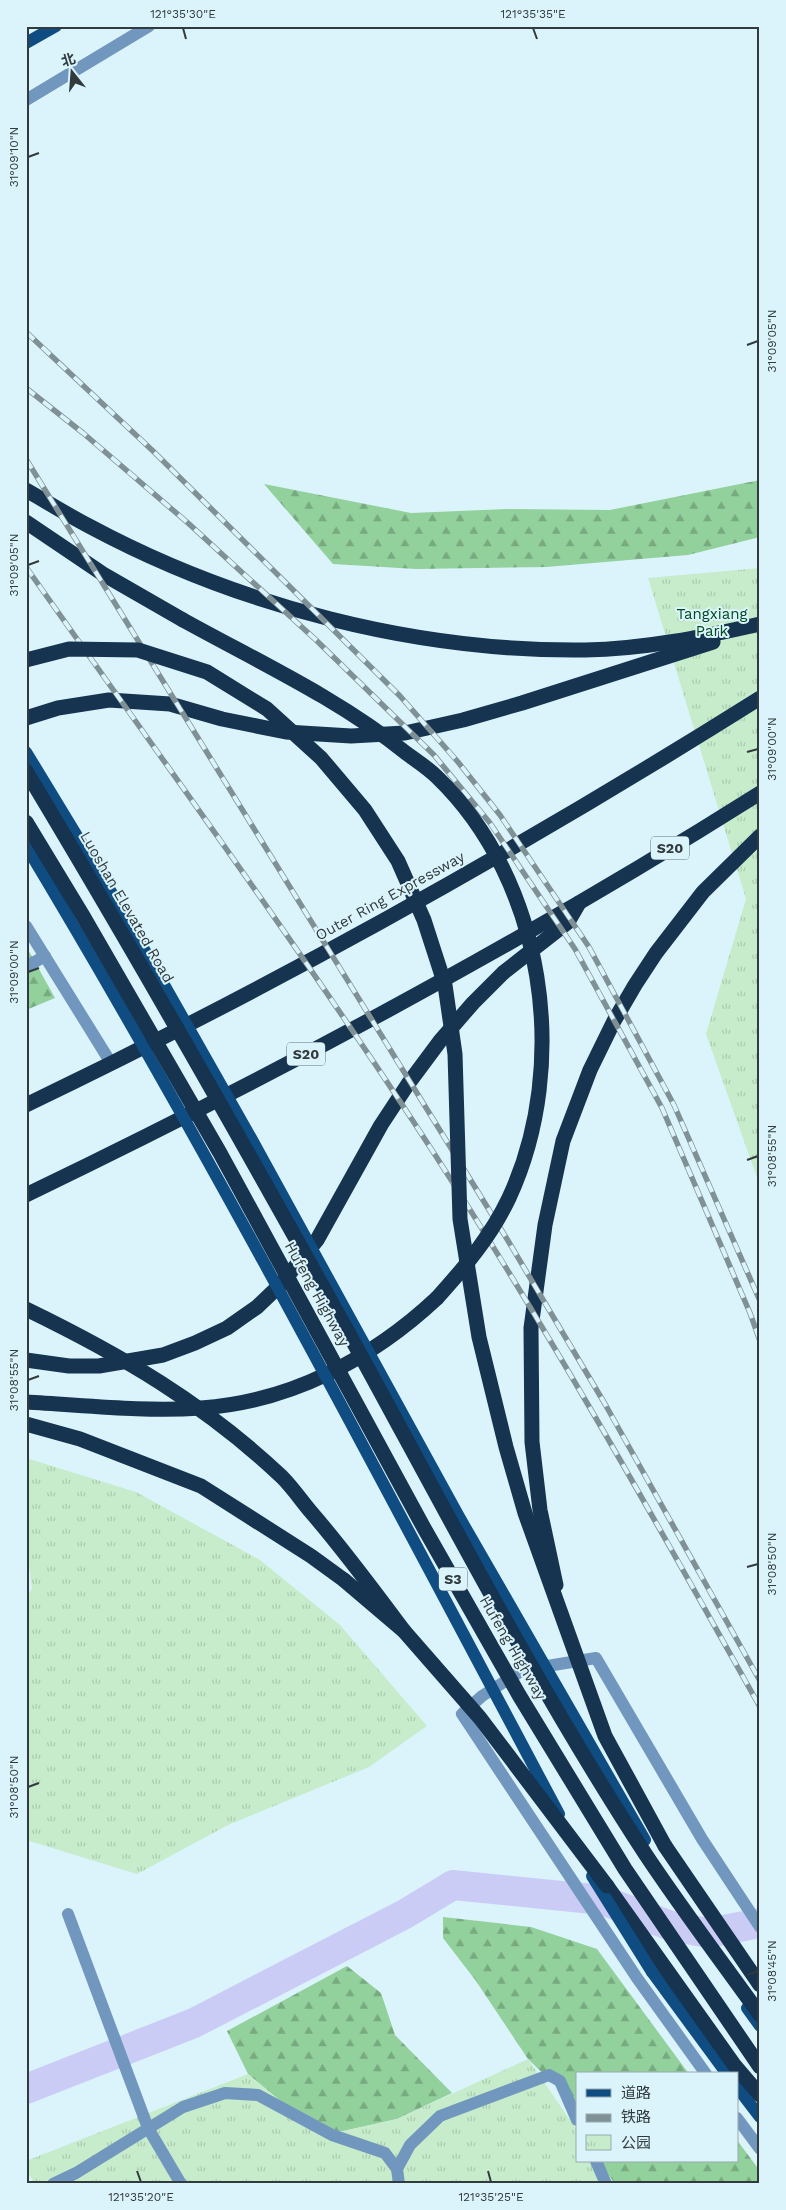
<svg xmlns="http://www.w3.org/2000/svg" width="786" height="2210" font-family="'Work Sans','Noto Sans SC',sans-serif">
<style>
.forest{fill:url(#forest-firs)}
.park{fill:url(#park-tufts)}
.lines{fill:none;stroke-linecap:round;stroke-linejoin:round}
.river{stroke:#cbccf6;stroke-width:30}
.minor{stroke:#7297be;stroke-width:12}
.major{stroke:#0f4c81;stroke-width:12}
.highway{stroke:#16334f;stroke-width:15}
.rail-casing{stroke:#809196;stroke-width:5.5}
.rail{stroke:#dbf4fb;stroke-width:4;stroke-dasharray:11;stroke-linecap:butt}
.major-bridge{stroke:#0f4c81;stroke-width:12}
.highway-bridge{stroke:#16334f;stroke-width:15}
.ticks{fill:none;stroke:#313b3d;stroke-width:2}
.labels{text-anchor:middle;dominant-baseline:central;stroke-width:4;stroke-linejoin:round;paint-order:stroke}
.shield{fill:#dbf4fb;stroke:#647276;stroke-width:1}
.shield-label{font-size:14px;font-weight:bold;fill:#313b3d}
.park-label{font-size:15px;fill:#004a1b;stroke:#dbf4fb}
.street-label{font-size:15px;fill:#313b3d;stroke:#dbf4fb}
.neatline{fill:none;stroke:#313b3d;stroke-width:2}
.ticks-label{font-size:12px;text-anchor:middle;fill:#313b3d}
</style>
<defs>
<pattern id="forest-firs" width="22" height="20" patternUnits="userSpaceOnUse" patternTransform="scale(1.25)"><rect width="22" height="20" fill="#92d09c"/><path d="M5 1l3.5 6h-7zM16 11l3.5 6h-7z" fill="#78aa80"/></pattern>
<pattern id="park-tufts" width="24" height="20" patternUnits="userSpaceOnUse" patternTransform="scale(1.25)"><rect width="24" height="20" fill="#c6eccb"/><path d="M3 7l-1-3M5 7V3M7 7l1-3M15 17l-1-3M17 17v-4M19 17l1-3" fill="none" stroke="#abcbaf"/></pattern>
</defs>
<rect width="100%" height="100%" fill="#dbf4fb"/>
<g class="forest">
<path d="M760,480v57l-72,18 -142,12 -130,2 -83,-5 -69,-80 147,29 96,-4 103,1z"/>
<path d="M26,946l29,52 -29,12z"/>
<path d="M443,1917l88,10 66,22 92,125h-112v47l-9,-23 -40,-39 -52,-78 -33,-43z"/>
<path d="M347,1966l34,27 14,42 57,58 -55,26 -58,13 -49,-23 -42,-35 -21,-43z"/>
<path d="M737,2140l23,31v13h-145l-17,-23h139z"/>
</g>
<g class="park">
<path d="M760,568v618l-54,-152 40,-135 -98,-321z"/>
<path d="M26,1458l110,34 124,68 80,65 87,101 -58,41 -141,58 -91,49 -111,-34v-243l6,-8 -6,-48z"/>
<path d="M528,2059l49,71v31h22l16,23h-580l-9,-14v-9l222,-87 42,35 49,23 58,-13z"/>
</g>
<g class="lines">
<path class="river" d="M26,2089l168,-66 211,-109 48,-29 149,15 69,26 37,7 52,-10"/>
<g class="minor">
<path d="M26,100l123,-74"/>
<path d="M26,926l85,137"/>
<path d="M26,967l19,-11"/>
<path d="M68,1914l80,214 33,56"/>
<path d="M706,2074l-69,-96 -175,-264 20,-18 41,-26 73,-12 106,181 58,88"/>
<path d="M737,2118l23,31"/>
<path d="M596,2161l10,23"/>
<path d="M397,2169l13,-24 30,-29 109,-41 11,6 17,39"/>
<path d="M53,2184l23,-11 107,-66 42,-14 33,2 74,40 53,18 12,16 2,15"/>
</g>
<g class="major">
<path d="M26,43l30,-17"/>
<path d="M652,1972l75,102"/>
<path d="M747,2008l13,18"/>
<path d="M737,2087l23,30"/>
</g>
<g class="highway">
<path d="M26,490c21,12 42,25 63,36 149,80 327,126 496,124 59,-1 118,-13 175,-26"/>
<path d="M26,522l77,52 80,46"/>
<path d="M26,718l32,-10 51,-8 61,4 52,15 64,13 65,4 54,-3 58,-13 59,-17 191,-61"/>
<path d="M26,1105c252,-121 497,-258 734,-407"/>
<path d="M26,1195c251,-121 498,-253 734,-402"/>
<path d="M26,1360l43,6h30l64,-11 32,-12 32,-15 30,-21 23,-22 37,-45 64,-115 27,-41 32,-43 33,-38 30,-30 65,-51 11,-19"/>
<path d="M26,1402c58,3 117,10 175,6 90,-6 172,-50 236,-110"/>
<path d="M26,1424l54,15 121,47 110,70 33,24"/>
<path d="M556,1585l-16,-75 -8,-68 -1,-114 14,-103 18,-84 27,-71 24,-49 21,-36 21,-32 47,-61 57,-56"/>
<path d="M665,1846l95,139"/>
<path d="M607,1886l128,180 25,29"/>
</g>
<defs>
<g id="rail">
<path d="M26,332l127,119 247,245 58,66 42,53 89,132 85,158 86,196"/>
<path d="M26,388l57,45 105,90 128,117 118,115 56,68 85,126 87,159 88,205 10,28"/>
<path d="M26,459l481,780 98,165 155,277"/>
<path d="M26,567c130,184 263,366 387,554 125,190 236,388 347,586"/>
</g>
</defs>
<use href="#rail" class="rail-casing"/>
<use href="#rail" class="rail"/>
<g class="major-bridge">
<path d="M26,752l90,148 135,238 207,377 187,325"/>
<path d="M26,846c190,316 360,643 533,968"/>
<path d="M592,1876l60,96"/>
</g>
<g class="highway-bridge">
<path d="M183,620c76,42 156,79 223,133 11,8 22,15 31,24 108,104 134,287 72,421 -18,38 -44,69 -72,100"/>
<path d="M26,660l43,-11 69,1 69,22 60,37 54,49 44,52 33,51 26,59 21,65 10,69 5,165 19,118 27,110 19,66 80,223 60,110"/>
<path d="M26,771c110,183 215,368 318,554 98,178 191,360 302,530 36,54 76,107 114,160"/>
<path d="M26,822l57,94 137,237 204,375 95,167 106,174 135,198"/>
<path d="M26,1309c95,46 179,95 256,168 10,10 19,23 29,35 33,38 63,79 93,119"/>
<path d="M344,1580l60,51 76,87 127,168"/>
</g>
</g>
<path class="ticks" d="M183,28l3,11M533,28l4,11M28,157l11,-4M747,345l11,-4M28,565l11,-4M747,752l11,-3M28,972l11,-4M747,1160l11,-4M28,1380l11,-4M747,1567l11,-3M28,1787l11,-4M747,1975l11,-4M137,2171l4,11M488,2171l3,11"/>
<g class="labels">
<g class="shield">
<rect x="651" y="836.5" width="38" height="23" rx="4"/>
<rect x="287" y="1042.5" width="38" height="23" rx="4"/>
<rect x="439" y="1567.5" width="28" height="23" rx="4"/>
</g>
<g class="shield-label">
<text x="670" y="848">S20</text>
<text x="306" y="1054">S20</text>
<text x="453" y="1579">S3</text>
</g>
<g class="park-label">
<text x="712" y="614">Tangxiang<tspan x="712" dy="17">Park</tspan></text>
</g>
<g class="street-label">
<text transform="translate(390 896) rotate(-29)">Outer Ring Expressway</text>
<text transform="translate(127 907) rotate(60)">Luoshan Elevated Road</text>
<text transform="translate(317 1294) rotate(61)">Hufeng Highway</text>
<text transform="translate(513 1648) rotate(60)">Hufeng Highway</text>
</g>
</g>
<rect width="786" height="2210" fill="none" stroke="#dbf4fb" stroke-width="55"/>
<rect x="576" y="2072" width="162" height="90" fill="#dbf4fb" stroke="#97aaaf"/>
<rect x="586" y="2089" width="25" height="8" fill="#0f4c81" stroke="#97aaaf"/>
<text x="621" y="2098" font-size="15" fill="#313b3d">道路</text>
<rect x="586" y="2114" width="25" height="8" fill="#809196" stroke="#97aaaf"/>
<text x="621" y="2122" font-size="15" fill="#313b3d">铁路</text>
<rect x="586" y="2135" width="25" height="15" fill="url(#park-tufts)" stroke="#97aaaf"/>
<text x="621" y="2148" font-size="15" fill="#313b3d">公园</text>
<g transform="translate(72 72) rotate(343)" stroke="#dbf4fb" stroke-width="4" paint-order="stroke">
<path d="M0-4L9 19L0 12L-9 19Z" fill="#313b3d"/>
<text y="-8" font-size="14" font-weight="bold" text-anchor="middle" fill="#313b3d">北</text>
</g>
<rect x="28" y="28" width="730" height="2154" class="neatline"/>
<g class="ticks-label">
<text x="183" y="18">121°35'30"E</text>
<text x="533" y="18">121°35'35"E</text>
<text transform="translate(14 157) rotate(-90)" y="4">31°09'10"N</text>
<text transform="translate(772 341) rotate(-90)" y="4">31°09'05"N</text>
<text transform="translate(14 565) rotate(-90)" y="4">31°09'05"N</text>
<text transform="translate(772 749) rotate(-90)" y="4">31°09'00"N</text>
<text transform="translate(14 972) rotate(-90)" y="4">31°09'00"N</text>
<text transform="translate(772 1156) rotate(-90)" y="4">31°08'55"N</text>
<text transform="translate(14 1380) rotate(-90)" y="4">31°08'55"N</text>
<text transform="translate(772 1564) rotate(-90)" y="4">31°08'50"N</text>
<text transform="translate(14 1787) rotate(-90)" y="4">31°08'50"N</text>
<text transform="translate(772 1971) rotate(-90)" y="4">31°08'45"N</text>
<text x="141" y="2201">121°35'20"E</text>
<text x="491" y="2201">121°35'25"E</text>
</g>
</svg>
